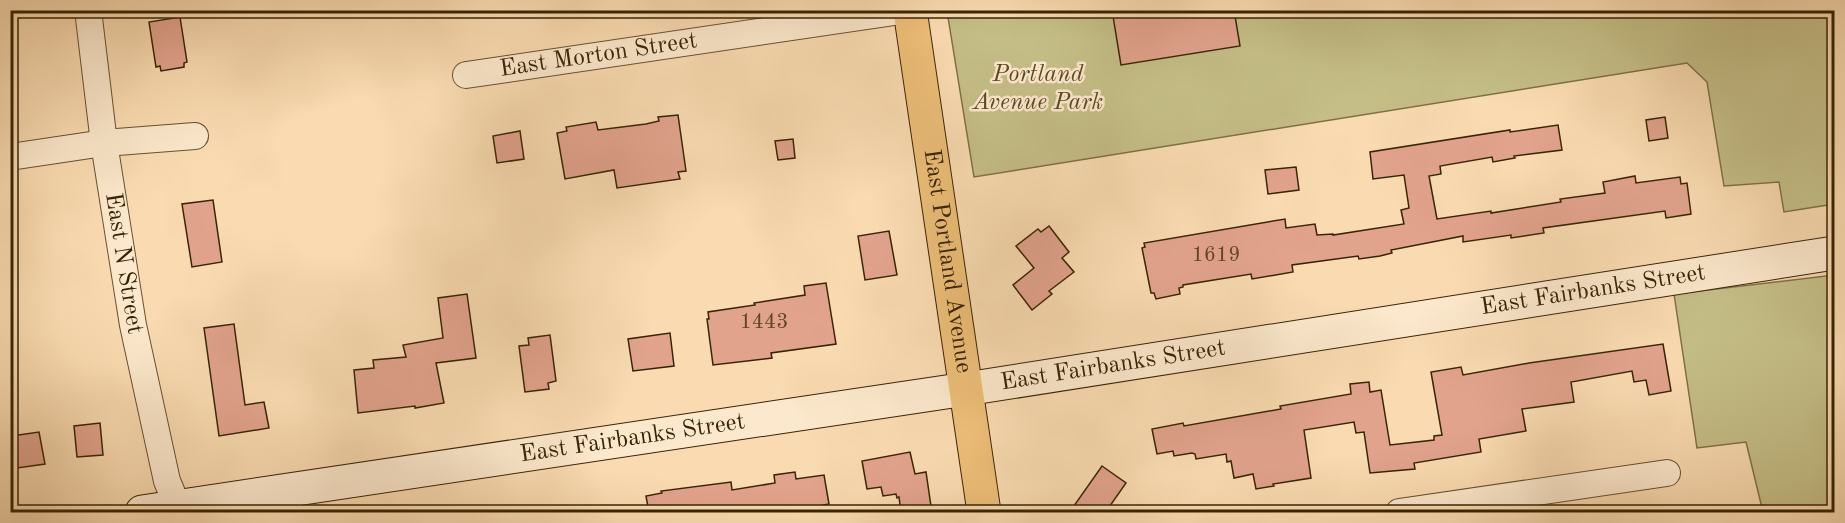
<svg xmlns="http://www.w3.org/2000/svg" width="1845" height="523" font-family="'Old Standard TT',serif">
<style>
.green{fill:#c5be87;stroke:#7e7146;stroke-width:1.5}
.building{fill:#e2a38d;stroke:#382404;stroke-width:1.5}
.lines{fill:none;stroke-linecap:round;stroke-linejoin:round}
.street-casing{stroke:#68522f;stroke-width:28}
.secondary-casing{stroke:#382404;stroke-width:35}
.primary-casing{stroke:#382404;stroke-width:35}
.street{stroke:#fce8cc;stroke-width:26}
.secondary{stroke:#fce8cc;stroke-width:33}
.primary{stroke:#edbe78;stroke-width:33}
.labels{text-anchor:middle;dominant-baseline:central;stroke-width:5;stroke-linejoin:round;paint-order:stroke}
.number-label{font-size:21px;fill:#624426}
.street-label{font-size:24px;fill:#382404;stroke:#fce8cc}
.park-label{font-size:24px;font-style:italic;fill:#5b4a25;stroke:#fce8cc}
</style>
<rect width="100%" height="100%" fill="#fadbb1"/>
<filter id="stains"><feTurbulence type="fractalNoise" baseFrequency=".00333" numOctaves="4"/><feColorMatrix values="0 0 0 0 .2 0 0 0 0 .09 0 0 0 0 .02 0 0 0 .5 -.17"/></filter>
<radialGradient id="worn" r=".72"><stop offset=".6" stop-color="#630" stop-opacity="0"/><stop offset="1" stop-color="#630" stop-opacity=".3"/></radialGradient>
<g class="green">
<path d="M947,11h887v193l-50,8 -5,-30 -55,4 -17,-104 -20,-19 -713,114z"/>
<path d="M1834,275v237h-71l-17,-70 -49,6 -23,-154z"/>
</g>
<g class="building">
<path d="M1112,10h122l6,36 -119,19z"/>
<path d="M180,17l7,45 -3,1v4l-23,4 -1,-5 -4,1 -7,-45z"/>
<path d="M678,115l8,56 -8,1 2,7 -63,9 -3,-18 -49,9 -8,-46 10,-2 -1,-4 30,-5 2,8 48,-6 13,-3 -1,-4z"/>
<path d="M1665,117l3,21 -19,3 -3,-21z"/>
<path d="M1558,125l4,25 -48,6 1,2 -22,4 -1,-5 -52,9 1,8 -12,2 8,43 54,-8v2l70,-11 -1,-3 45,-6 -2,-11 32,-6 1,7 44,-6 1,7 6,-1 4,31 -25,4 -1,-7 -122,17 1,5 -33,5v-3l-48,7v-6l-72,14 1,3 -12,3 -21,3 -1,-3 -66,9 1,7 -41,7 -1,-5 -68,11v2l-4,1 1,6 -24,5 -2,-6h-3l-9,-45 3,-1 -1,-4 141,-24 1,9 29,-4 2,11 16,-1v1l71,-11 -3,-14 8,-2 -5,-33 -31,4 -3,-27 140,-22v2z"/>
<path d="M520,131l4,28 -27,4 -4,-27z"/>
<path d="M793,139l2,19 -17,2 -3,-19z"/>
<path d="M1296,167l3,23 -31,4 -3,-24z"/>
<path d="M213,200l9,62 -30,5 -10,-63z"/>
<path d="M1049,226l20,26 -7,6 12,14 -25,19 3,3 -20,16 -19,-25 21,-17 -18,-22 22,-17 3,3z"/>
<path d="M889,231l8,44 -32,5 -7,-44z"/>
<path d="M826,283l10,61 -65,9 1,5 -59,7 -6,-46h2l-1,-7 47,-7 -1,-2 51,-8 -1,-9z"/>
<path d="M467,294l9,64 -40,5 8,40 -29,5v-2l-57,7 -4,-43 20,-2 -1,-8 33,-3 -3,-12 40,-7 -5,-40z"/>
<path d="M234,324l11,81 19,-3 5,26 -50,8 -15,-108z"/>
<path d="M670,333l4,33 -41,5 -5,-32z"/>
<path d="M550,335l6,46 -8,2 1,6 -24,3 -6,-46 10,-1 -1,-7z"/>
<path d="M1663,344l8,47 -22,4 -3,-15 -12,2 -2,-11 -61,11 3,20 -52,7 4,22 -47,8 2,13 -67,11 1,6 -45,4 -6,-41 -8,1 -2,-11 -50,8 7,48 -38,6 1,2 -18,3 -3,-15 -19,4 -3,-17 -4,1 -1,-8 -30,5 -1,-5 -3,-1 -18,3 -1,-5 -16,3 -5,-25 31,-6 1,3 97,-17 -1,-3 71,-12 -1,-10 19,-2 1,10 11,-2 9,55 44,-5v-4l8,-1 -11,-63 30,-5 2,8 66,-12z"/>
<path d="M100,423l3,32 -26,2 -3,-31z"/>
<path d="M39,432l6,32 -28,4 -5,-32z"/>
<path d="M910,452l5,22 11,-2 6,41h-31l-2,-16 -2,1 -1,-4 -13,2 -2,-9 -14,2 -5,-28z"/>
<path d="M1102,466l24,17 -21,30h-36z"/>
<path d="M795,472l1,7 28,-4 5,29 -49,9h-131l-3,-17 16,-3 -1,-2 70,-9 1,8 43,-7 -1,-8z"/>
</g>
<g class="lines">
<defs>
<g id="street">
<path id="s1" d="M88,10l16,133 29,182 34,156 13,31"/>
<path id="s2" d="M466,75l442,-65"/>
<path d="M10,157l94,-14 91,-7"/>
<path d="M1399,512l268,-39"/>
</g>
<g id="secondary">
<path id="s3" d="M142,512l824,-123 868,-136"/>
</g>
<g id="primary">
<path id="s4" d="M910,10l74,502"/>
</g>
</defs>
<use href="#street" class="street-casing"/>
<use href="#secondary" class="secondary-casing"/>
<use href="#primary" class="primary-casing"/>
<use href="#street" class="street"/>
<use href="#secondary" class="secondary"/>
<use href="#primary" class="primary"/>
</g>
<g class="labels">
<g class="number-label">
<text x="1216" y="255">1619</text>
<text x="764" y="322">1443</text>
</g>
<g class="street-label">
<text stroke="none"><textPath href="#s2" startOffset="134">East Morton Street</textPath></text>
<text stroke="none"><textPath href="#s4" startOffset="254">East Portland Avenue</textPath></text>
<text stroke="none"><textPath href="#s1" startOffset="256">East N Street</textPath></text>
<text stroke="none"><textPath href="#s3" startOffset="1468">East Fairbanks Street</textPath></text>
<text stroke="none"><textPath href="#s3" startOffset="982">East Fairbanks Street</textPath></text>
<text stroke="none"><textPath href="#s3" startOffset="496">East Fairbanks Street</textPath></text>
</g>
<g class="park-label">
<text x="1038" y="75">Portland<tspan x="1038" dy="28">Avenue Park</tspan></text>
</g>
</g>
<rect width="1845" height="523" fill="none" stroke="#fadbb1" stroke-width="36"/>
<rect x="12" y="12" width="1821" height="499" fill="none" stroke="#382404" stroke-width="3"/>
<rect x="18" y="18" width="1809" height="487" fill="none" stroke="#382404" stroke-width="1.5"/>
<rect width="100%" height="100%" filter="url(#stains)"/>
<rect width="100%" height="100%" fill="url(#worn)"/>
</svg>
